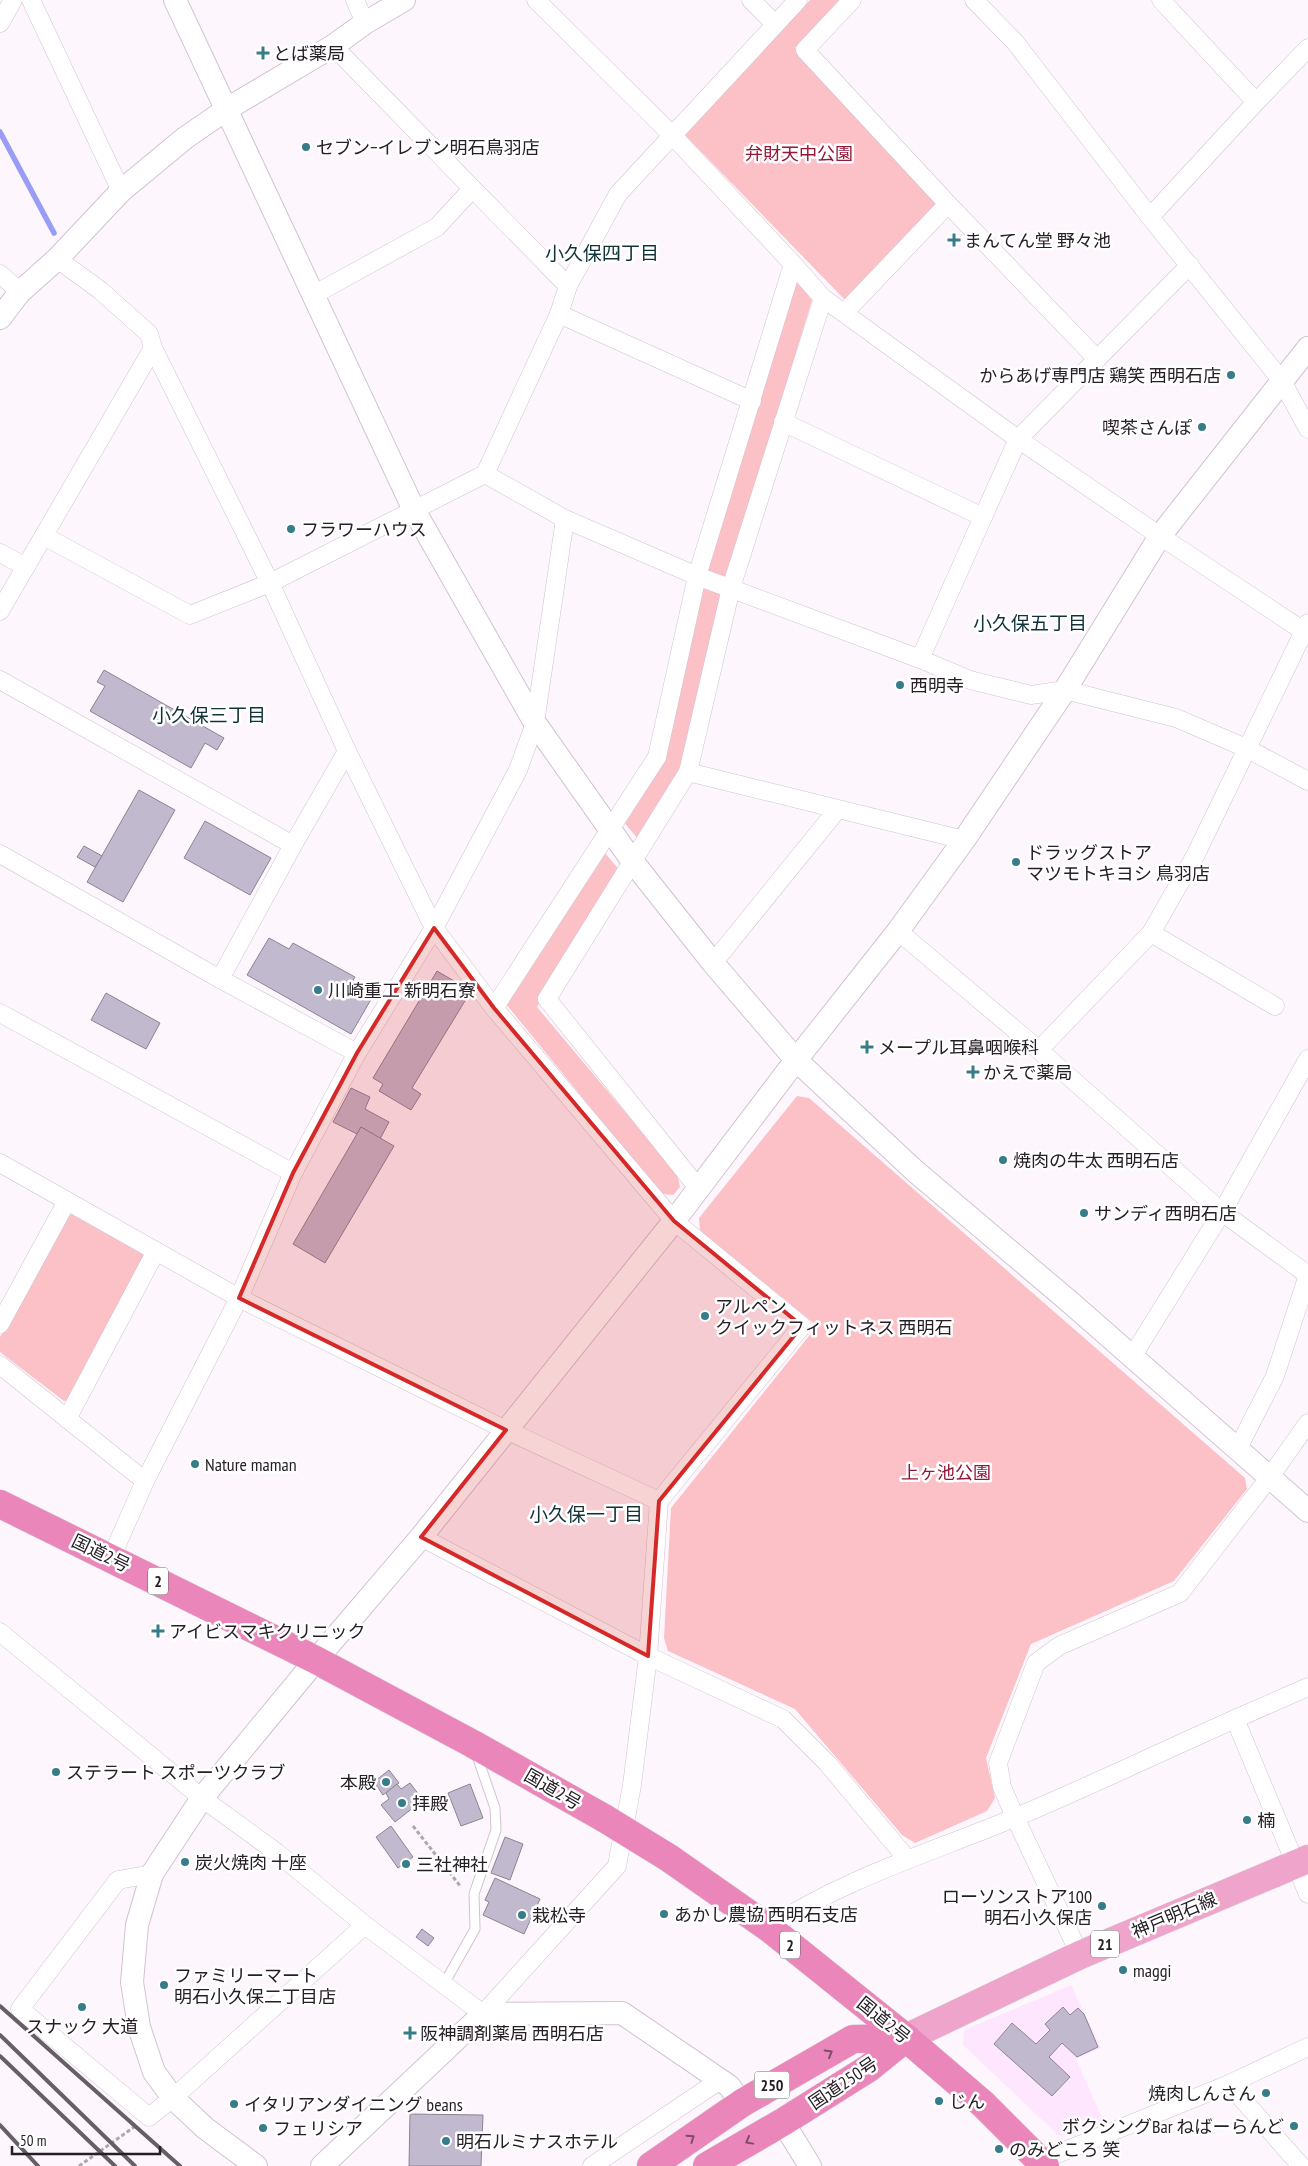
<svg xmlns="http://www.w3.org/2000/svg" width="1308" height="2166" font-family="'PT Sans Narrow','Noto Sans JP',sans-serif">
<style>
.built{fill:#fee7fe}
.green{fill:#fbc1c6}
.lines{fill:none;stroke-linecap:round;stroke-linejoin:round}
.stream{stroke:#999df6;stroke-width:5.5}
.building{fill:#c1b9cd;stroke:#8b8396}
.service-casing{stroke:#d2c2d2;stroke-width:11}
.minor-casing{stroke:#d2c2d2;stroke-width:19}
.tertiary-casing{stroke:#d2c2d2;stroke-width:24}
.primary-casing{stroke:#d8d7d8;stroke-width:29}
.trunk-casing{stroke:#d8d7d8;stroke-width:29}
.path{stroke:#aea7ae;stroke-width:3;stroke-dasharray:4 2.5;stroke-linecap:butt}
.service{stroke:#fff;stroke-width:9}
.minor{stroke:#fff;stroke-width:18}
.tertiary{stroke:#fff;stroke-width:22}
.primary{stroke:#efa4cb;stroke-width:28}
.trunk{stroke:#ea86ba;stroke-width:28}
.rail{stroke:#666066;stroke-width:4}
.trunk-bridge-casing{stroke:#d8d7d8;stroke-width:29;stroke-linecap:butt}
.trunk-bridge{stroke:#ea86ba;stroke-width:28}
.oneway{stroke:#7e4e69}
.marked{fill:#d62828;fill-opacity:0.2;stroke:#d62828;stroke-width:4;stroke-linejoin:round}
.poi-dot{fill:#377c89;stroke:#fff;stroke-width:2}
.labels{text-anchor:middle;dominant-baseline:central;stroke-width:5;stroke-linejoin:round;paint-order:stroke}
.shield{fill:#fff;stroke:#676367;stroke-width:1}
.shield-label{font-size:16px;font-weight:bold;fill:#262026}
.poi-label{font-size:18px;fill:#262026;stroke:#fff;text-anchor:start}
.park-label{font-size:18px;fill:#931738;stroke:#fff}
.street-label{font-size:18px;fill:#262026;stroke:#fff}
.neighbourhood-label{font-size:19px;fill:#103238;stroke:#fff}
</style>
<rect width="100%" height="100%" fill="#fdf6fd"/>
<path class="built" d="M1071,1985l30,63 -25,11 27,61 -34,16 -11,-1 -95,-90 1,-15z"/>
<g class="green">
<path d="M810,0h29l-44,48 145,155 -94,98 -161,-166z"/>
<path d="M795,280l17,20 -86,281 -22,-8z"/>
<path d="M701,585l22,7 -39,174 -45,74 -17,-20 39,-62z"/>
<path d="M604,852l17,20 -84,135 140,167 3,13 -7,8 -12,-1 -155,-190z"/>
<path d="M797,1096l12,2 436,380 2,11 -73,92 -143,63 -45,114 9,40 -8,13 -72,32 -13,-8 -107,-126 -127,-58 -4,-13 7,-130 146,-182 -117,-95 -1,-13z"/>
<path d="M71,1214l72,40 2,5 -73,140 -8,2 -64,-49v-15l65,-120z"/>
</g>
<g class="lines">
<path class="stream" d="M0,132l54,101"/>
</g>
<g class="building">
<path d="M104,670l120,68 -7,12 -12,-7 -14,25 -101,-57 15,-25 -8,-4z"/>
<path d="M139,790l36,20 -52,92 -36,-20z"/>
<path d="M205,821l66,37 -21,37 -66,-37z"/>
<path d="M84,846l18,10 -7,11 -18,-10z"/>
<path d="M269,938l20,11 4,-6 62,34 -4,7 22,12 -22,38 -104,-59z"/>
<path d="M437,971l34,20 -59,97 9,6 -10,16 -32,-19 4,-7 -10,-6z"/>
<path d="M106,993l54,30 -14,26 -55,-29z"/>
<path d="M351,1088l19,9 -5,12 24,13 -9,17 -19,-12 -4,7 -24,-12z"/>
<path d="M361,1127l33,19 -69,117 -32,-19z"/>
<path d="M389,1770l10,13 -16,12 -9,-13z"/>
<path d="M410,1783l13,17 -28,22 -14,-17 8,-6 -3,-6 11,-9 4,5z"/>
<path d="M470,1784l13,34 -22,8 -13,-33z"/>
<path d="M391,1826l22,31 -15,11 -22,-31z"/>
<path d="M505,1837l18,7 -13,36 -19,-7z"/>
<path d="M495,1878l45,21 -16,35 -41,-19 6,-13 -4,-2z"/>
<path d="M422,1929l12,9 -6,8 -12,-9z"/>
<path d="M1063,2007l7,8 8,-7 6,6 14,33 -21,10 -15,-14 -13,14 21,20 -18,19 -58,-52 18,-21 24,21 14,-14 -5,-6z"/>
<path d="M410,2114l73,1 -2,51h-72z"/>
</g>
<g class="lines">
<defs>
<path id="service" d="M444,1984l31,-55 -1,-35 22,-64 -1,-22 -19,-55"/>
<g id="minor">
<path d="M31,0l90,191"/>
<path d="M355,0l10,23"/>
<path d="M536,0l136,135 121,129 30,34 195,141 142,97 148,98"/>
<path d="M751,0l24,24"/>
<path d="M852,0l-47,50 143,154 149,155"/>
<path d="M974,0l41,42 135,175 132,164 26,48"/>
<path d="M1161,0l95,102"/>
<path d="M0,23l13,-23"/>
<path d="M333,46l235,240"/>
<path d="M1150,217l106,-115 52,-54"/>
<path d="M0,274l20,18"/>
<path d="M315,294l122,-67 35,-38"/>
<path d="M844,313l104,-109"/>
<path d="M559,314l193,87"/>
<path d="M783,422l200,95 35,-78 172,-174"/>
<path d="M485,474l80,45 132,57 223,83 50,21 61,15 34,-5 111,28 70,30 62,33"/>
<path d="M44,536l146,79 80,-32 215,-109 74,-160 9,-28 50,-92 180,-194"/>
<path d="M0,553l26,14"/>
<path d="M0,611l153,-263"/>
<path d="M920,659l63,-142"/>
<path d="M0,680l293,165"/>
<path d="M688,772l276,68"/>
<path d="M0,854l220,125 137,74"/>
<path d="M898,931l141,119 183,162 86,63"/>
<path d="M1151,933l124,73"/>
<path d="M713,963l124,-153"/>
<path d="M220,979l73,-134 54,-94"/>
<path d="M494,1008l163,-251 40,-181 96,-312"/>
<path d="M0,1013l293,160"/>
<path d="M1039,1050l112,-117 44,-77 113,-233"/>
<path d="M0,1163l239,135 267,132 153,71"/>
<path d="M699,1189l-152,-190 141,-227 43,-184 92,-290"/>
<path d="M0,1324l67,-123"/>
<path d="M1132,1357l90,-145 86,-153"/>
<path d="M0,1365l145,116"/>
<path d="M67,1419l89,-168"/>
<path d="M1237,1450l38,-74 33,-101"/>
<path d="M421,1537l227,119 135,63 44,44 81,97"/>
<path d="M111,1558l34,-77 94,-183 54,-125 64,-120 77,-125 84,-158 17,-47 30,-204"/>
<path d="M0,1632l202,166 74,54 89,73 118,89 134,-148 15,-81 16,-129 11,-155 143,-175 -128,-105 -180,-213 -60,-80 -87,-177 -77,-168 -117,-235 -4,-14 -49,-44 -43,-31"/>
<path d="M1235,1719l73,-32"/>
<path d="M152,1874l-34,6 -98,129 129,108 24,-19 192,-173"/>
<path d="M769,1928c74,-49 163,-76 245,-110 74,-31 147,-66 221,-99l73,175"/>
<path d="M1080,1955l-65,-138 -13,-30 -4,-24 38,-100 23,-17 121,-53 89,-115 39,-55"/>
<path d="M1229,2084l72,82"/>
<path d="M592,2166l128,-86"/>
<path d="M1034,2166l6,-5 189,-77 79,-37"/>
</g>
<g id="tertiary">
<path d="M175,0l239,510 121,213 98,139 80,101 83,97 119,111 156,132 237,208"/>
<path d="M0,318l20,-26 37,-33 64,-68 64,-53 42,-29 106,-63 32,-23 39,-23"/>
<path d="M783,2122l27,44"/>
<path d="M256,2166l-51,-38 -32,-30 -19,-26 -15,-45 -7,-45 5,-57 15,-51 50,-76 114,-138 105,-123 253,-316 122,-161 102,-129 66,-91 101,-150 95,-154 148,-188"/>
<path d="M322,2166l161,-152 139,-1 107,73 13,17"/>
</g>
<path id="primary" d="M906,2038l174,-83 228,-96"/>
<g id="trunk">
<path d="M0,1504l316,156 157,84 131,74"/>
<path d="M669,1858l100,70 137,110 77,66 62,62"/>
<path d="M651,2166l91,-63 111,-64 53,-1"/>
<path d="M707,2166l76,-44 86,-54 37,-30"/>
</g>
</defs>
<use href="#service" class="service-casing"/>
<use href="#minor" class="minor-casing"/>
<use href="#tertiary" class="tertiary-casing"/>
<use href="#primary" class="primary-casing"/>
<use href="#trunk" class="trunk-casing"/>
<g class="path">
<path d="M413,1826l48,61"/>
<path d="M79,2166l55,-39"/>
</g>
<use href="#service" class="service"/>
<use href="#minor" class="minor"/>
<use href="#tertiary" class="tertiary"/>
<use href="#primary" class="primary"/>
<use href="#trunk" class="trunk"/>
<g class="rail">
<path d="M0,2006l180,160"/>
<path d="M0,2035l135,131"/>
<path d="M0,2056l115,110"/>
<path d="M0,2125l38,41"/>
</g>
<defs>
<path id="trunk-bridge" d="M604,1818l65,40"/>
</defs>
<use href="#trunk-bridge" class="trunk-bridge-casing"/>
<use href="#trunk-bridge" class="trunk-bridge"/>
</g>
<defs><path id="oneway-chevron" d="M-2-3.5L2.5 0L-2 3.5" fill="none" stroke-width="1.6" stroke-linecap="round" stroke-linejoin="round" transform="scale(1.25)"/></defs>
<g class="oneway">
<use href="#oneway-chevron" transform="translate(829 2053) rotate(-30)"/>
<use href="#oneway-chevron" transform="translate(691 2138) rotate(-35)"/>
<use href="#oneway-chevron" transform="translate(749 2141) rotate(151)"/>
</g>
<path class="marked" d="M434,928l60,80 180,213 128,105 -143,175 -11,155 -227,-119 85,-107 -267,-132 54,-125 64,-120z"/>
<g class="poi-dot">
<path d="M260.5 45.5h5v5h5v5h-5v5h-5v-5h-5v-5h5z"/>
<circle cx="306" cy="147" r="5"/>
<path d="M951.5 232.5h5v5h5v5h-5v5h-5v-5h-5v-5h5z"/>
<circle cx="1231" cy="375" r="5"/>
<circle cx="1202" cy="427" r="5"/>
<circle cx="291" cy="529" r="5"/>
<circle cx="900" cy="685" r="5"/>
<circle cx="1016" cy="862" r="5"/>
<circle cx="318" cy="990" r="5"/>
<path d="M864.5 1039.5h5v5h5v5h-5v5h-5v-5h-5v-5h5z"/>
<path d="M970.5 1064.5h5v5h5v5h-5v5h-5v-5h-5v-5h5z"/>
<circle cx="1003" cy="1160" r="5"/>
<circle cx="1084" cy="1213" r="5"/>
<circle cx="705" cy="1316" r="5"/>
<circle cx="195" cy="1464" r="5"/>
<path d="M155.5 1623.5h5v5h5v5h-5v5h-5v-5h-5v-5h5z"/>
<circle cx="56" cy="1772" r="5"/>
<circle cx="386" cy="1782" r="5"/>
<circle cx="402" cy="1803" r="5"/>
<circle cx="1247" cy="1820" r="5"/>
<circle cx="185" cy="1862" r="5"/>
<circle cx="406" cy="1864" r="5"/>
<circle cx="1102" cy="1906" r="5"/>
<circle cx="664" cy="1914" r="5"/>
<circle cx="522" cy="1915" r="5"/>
<circle cx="1123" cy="1970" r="5"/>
<circle cx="164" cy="1985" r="5"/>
<circle cx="82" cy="2007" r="5"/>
<path d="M407.5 2025.5h5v5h5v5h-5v5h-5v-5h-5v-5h5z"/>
<circle cx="1266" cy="2093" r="5"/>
<circle cx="939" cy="2101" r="5"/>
<circle cx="234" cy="2104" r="5"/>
<circle cx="1294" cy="2126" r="5"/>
<circle cx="263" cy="2128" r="5"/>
<circle cx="446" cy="2141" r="5"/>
<circle cx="999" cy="2149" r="5"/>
</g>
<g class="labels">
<g class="shield">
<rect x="148" y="1567.5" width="20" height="27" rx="4"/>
<rect x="1091" y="1930.5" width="28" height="27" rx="4"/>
<rect x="780" y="1931.5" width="20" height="27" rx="4"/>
<rect x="754.5" y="2071.5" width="35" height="27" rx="4"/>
</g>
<g class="shield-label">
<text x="158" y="1581">2</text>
<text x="1105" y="1944">21</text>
<text x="790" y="1945">2</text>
<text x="772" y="2085">250</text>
</g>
<g class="poi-label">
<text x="273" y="53">とば薬局</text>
<text x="316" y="147">セブン−イレブン明石鳥羽店</text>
<text x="964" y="240">まんてん堂 野々池</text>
<text x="1221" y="375" text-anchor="end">からあげ専門店 鶏笑 西明石店</text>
<text x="1192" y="427" text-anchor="end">喫茶さんぽ</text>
<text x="301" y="529">フラワーハウス</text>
<text x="910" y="685">西明寺</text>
<text x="1026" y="852">ドラッグストア<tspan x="1026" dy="21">マツモトキヨシ 鳥羽店</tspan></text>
<text x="328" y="990">川崎重工 新明石寮</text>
<text x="878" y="1047">メープル耳鼻咽喉科</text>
<text x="983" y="1072">かえで薬局</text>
<text x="1013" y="1160">焼肉の牛太 西明石店</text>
<text x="1094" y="1213">サンディ西明石店</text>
<text x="715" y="1306">アルペン<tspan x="715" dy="21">クイックフィットネス 西明石</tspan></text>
<text x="205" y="1464">Nature maman</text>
<text x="169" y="1631">アイビスマキクリニック</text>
<text x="66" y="1772">ステラート スポーツクラブ</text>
<text x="376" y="1782" text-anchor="end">本殿</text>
<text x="412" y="1803">拝殿</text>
<text x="1257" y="1820">楠</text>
<text x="195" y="1862">炭火焼肉 十座</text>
<text x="416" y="1864">三社神社</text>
<text x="1092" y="1896" text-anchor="end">ローソンストア100<tspan x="1092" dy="21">明石小久保店</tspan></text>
<text x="674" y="1914">あかし農協 西明石支店</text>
<text x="532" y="1915">栽松寺</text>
<text x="1133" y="1970">maggi</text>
<text x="174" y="1975">ファミリーマート<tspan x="174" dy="21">明石小久保二丁目店</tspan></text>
<text x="82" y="2026" text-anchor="middle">スナック 大道</text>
<text x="420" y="2033">阪神調剤薬局 西明石店</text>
<text x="1256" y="2093" text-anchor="end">焼肉しんさん</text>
<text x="949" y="2101">じん</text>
<text x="244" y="2104">イタリアンダイニング beans</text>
<text x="1284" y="2126" text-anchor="end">ボクシングBar ねばーらんど</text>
<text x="273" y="2128">フェリシア</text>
<text x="456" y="2141">明石ルミナスホテル</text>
<text x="1009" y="2149">のみどころ 笑</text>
</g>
<g class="park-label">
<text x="799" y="153">弁財天中公園</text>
<text x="946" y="1472">上ヶ池公園</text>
</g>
<g class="street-label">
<text transform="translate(101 1553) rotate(26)">国道2号</text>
<text transform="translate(553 1789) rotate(30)">国道2号</text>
<text transform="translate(1174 1915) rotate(-23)">神戸明石線</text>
<text transform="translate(884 2020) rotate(39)">国道2号</text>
<text transform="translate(843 2083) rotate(-34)">国道250号</text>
</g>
<g class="neighbourhood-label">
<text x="602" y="253">小久保四丁目</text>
<text x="1030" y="623">小久保五丁目</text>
<text x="209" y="715">小久保三丁目</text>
<text x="586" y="1514">小久保一丁目</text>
</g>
</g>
<path d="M12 2146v8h148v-8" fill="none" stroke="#262026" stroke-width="2.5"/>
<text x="20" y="2146" font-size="15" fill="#262026" stroke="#ffffff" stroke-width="4" paint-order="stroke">50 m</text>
</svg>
